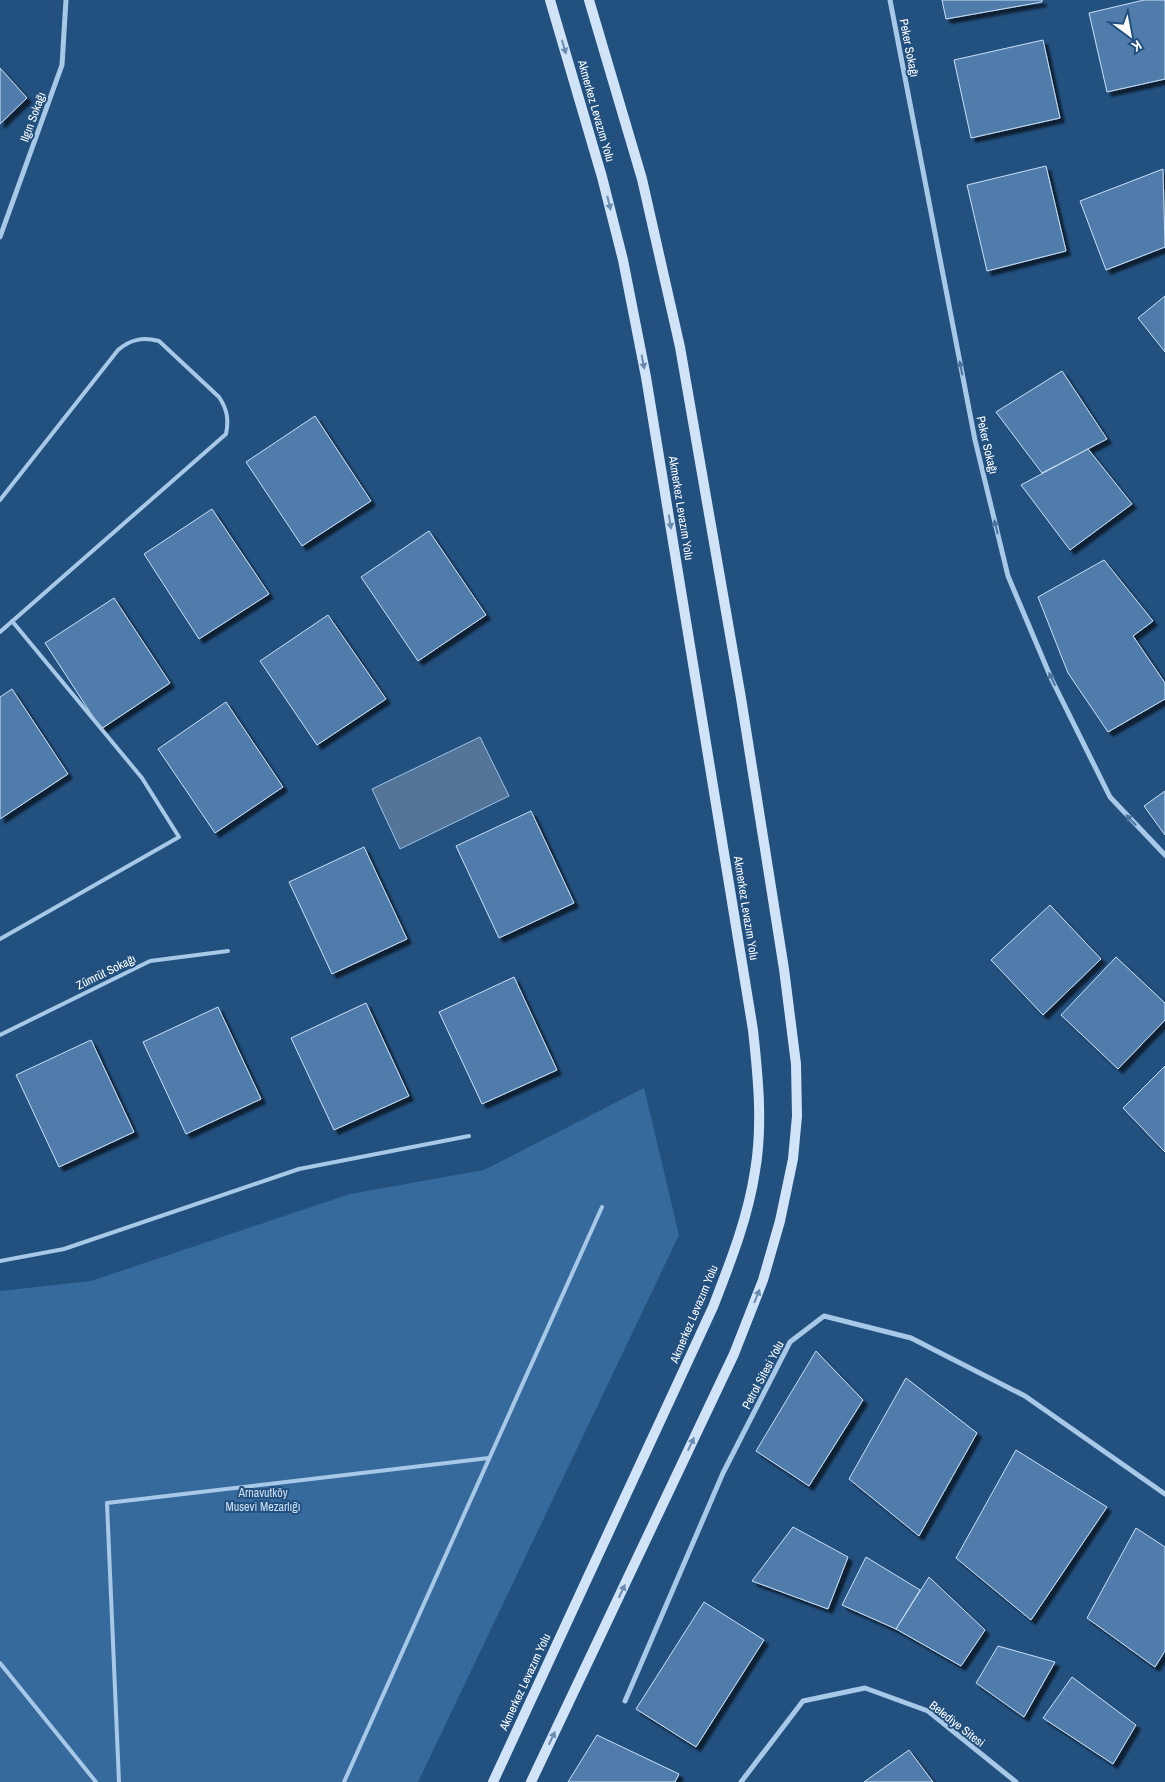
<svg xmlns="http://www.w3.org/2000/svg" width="1165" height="1782" font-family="'Archivo Narrow',sans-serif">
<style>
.green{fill:#366a9d}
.water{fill:#547598;stroke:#9bc3e8}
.building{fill:#4f7caa;stroke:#cbe0f5;filter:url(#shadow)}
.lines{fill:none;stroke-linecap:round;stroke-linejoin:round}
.service{stroke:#a7c8e7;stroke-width:4}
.minor{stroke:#a7c8e7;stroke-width:5}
.secondary{stroke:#d1e3f6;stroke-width:10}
.oneway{fill:#688baf}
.oneway2{fill:#4a749e}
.labels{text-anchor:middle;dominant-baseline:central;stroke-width:4;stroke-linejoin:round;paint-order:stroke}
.street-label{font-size:12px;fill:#fff;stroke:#22507f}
.park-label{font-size:12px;fill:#cbe0f5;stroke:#22507f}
</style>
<defs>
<filter id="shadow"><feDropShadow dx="4.5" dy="4.5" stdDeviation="1" flood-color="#0009"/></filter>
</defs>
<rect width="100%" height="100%" fill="#22507f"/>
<path class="green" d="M644,1088l35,147 -261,547h-418v-491l91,-10 259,-87 134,-24z"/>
<path class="water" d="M480,737l29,59 -109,53 -28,-60z"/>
<g class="building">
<path d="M942,0h100v2l-96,17z"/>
<path d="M1144,0h21v79l-58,13 -18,-79z"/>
<path d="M1043,40l17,78 -89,20 -17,-78z"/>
<path d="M0,68l27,30 -27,26z"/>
<path d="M1046,166l20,85 -79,20 -20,-86z"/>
<path d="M1163,169l2,78 -59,23 -26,-69z"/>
<path d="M1165,296v56l-27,-34z"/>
<path d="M1062,371l45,68 -65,34 -46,-61z"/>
<path d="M315,416l56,85 -69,45 -56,-84z"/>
<path d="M1088,449l44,55 -62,46 -49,-65z"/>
<path d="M212,509l57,85 -70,45 -55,-85z"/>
<path d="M429,531l57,84 -68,46 -57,-84z"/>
<path d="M1104,560l49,61 -20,15 32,47v16l-57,33 -40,-59 -30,-76z"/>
<path d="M114,598l56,85 -69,46 -56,-86z"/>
<path d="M328,615l58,84 -69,46 -57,-84z"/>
<path d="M12,689l56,85 -68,45v-122z"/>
<path d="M226,702l57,85 -68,46 -57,-84z"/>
<path d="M1165,791v44l-21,-29z"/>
<path d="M531,811l43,92 -75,35 -43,-92z"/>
<path d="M364,847l43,92 -75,35 -43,-92z"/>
<path d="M1050,905l51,54 -58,56 -52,-55z"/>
<path d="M1116,957l49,46v17l-47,49 -57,-54z"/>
<path d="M514,977l43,93 -75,34 -43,-92z"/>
<path d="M366,1003l43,93 -75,34 -43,-92z"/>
<path d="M218,1007l43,92 -75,35 -43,-92z"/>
<path d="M91,1040l43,92 -75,35 -43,-92z"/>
<path d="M1165,1066v86l-42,-44z"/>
<path d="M816,1351l47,49 -54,86 -53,-35z"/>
<path d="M906,1378l71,55 -58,103 -70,-57z"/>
<path d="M1016,1450l91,57 -76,113 -75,-62z"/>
<path d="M793,1527l55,30 -20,52 -76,-28z"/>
<path d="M1136,1528l29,19v104l-10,16 -68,-49z"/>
<path d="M866,1557l54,33 -24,39 -54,-24z"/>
<path d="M929,1577l56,53 -24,36 -65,-37z"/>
<path d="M704,1602l60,38 -68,107 -60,-38z"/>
<path d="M998,1646l57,16 -31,55 -48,-34z"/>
<path d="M1072,1677l64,48 -23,39 -70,-46z"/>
<path d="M597,1735l82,39 -4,8h-107z"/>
<path d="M909,1750l24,32h-69z"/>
</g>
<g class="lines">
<g class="service">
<path d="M0,500l118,-150c13,-11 25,-13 41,-9l60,56c8,12 10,22 7,37l-226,198"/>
<path d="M0,939l179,-102 -37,-59 -130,-157"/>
<path d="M0,1035l150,-74 78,-10"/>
<path d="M0,1261l64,-12 235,-80 170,-33"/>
<path d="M0,1663l96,119"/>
<path d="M119,1782l-12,-279 382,-45"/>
<path d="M344,1782l258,-575"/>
</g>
<g class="minor">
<path d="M890,0l85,440 33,136 43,102 59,119 55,58"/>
<path d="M0,237l62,-172 4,-65"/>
<path d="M625,1701l98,-228 67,-131 34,-26 87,22 114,58 140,98"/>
<path d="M741,1782l62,-81 62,-13 63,23 88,71"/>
</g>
<g class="secondary">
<path d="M493,1782l220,-475c17,-44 35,-89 42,-136 8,-46 3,-95 -2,-141l-107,-653 -23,-117 -21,-83 -52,-177"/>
<path d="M531,1782l203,-428 29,-74 17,-59 13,-62 4,-43 -1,-52 -12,-95 -43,-271 -61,-351 -38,-168 -53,-179"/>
</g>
</g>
<defs><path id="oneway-solid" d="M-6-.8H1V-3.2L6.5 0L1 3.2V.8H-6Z" transform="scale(1.25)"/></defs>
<g class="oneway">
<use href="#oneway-solid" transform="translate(564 47) rotate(74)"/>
<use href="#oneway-solid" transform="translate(609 203) rotate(76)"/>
<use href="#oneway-solid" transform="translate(643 362) rotate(79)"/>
<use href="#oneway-solid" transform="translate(670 522) rotate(81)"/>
<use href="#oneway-solid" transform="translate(757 1296) rotate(-68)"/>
<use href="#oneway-solid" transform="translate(691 1444) rotate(-65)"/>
<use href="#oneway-solid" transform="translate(622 1591) rotate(-65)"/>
<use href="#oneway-solid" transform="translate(552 1738) rotate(-65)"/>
</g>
<g class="oneway2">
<use href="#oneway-solid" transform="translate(961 368) rotate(-101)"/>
<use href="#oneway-solid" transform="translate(996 527) rotate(-104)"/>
<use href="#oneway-solid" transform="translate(1052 679) rotate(-115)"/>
<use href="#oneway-solid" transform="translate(1131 820) rotate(-134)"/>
</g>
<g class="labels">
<g class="street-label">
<text transform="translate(909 48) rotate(79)">Peker Sokağı</text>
<text transform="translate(596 111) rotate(74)">Akmerkez Levazım Yolu</text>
<text transform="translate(33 117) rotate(-70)">Ilgın Sokağı</text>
<text transform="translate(987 445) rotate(77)">Peker Sokağı</text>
<text transform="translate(681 508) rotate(81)">Akmerkez Levazım Yolu</text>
<text transform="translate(746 908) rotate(81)">Akmerkez Levazım Yolu</text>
<text transform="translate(106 972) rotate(-26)">Zümrüt Sokağı</text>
<text transform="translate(694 1314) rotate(-67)">Akmerkez Levazım Yolu</text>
<text transform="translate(763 1375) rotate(-62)">Petrol Sitesi Yolu</text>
<text transform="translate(525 1682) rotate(-65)">Akmerkez Levazım Yolu</text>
<text transform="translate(957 1724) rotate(38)">Belediye Sitesi</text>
</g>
<g class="park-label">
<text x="263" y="1493">Arnavutköy<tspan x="263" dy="14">Musevi Mezarlığı</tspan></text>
</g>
</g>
<g transform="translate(1130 35) rotate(148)" stroke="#22507f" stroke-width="4" paint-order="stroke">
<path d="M0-4L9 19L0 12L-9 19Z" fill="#ffffff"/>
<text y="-8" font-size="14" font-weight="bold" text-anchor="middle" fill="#ffffff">K</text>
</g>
</svg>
